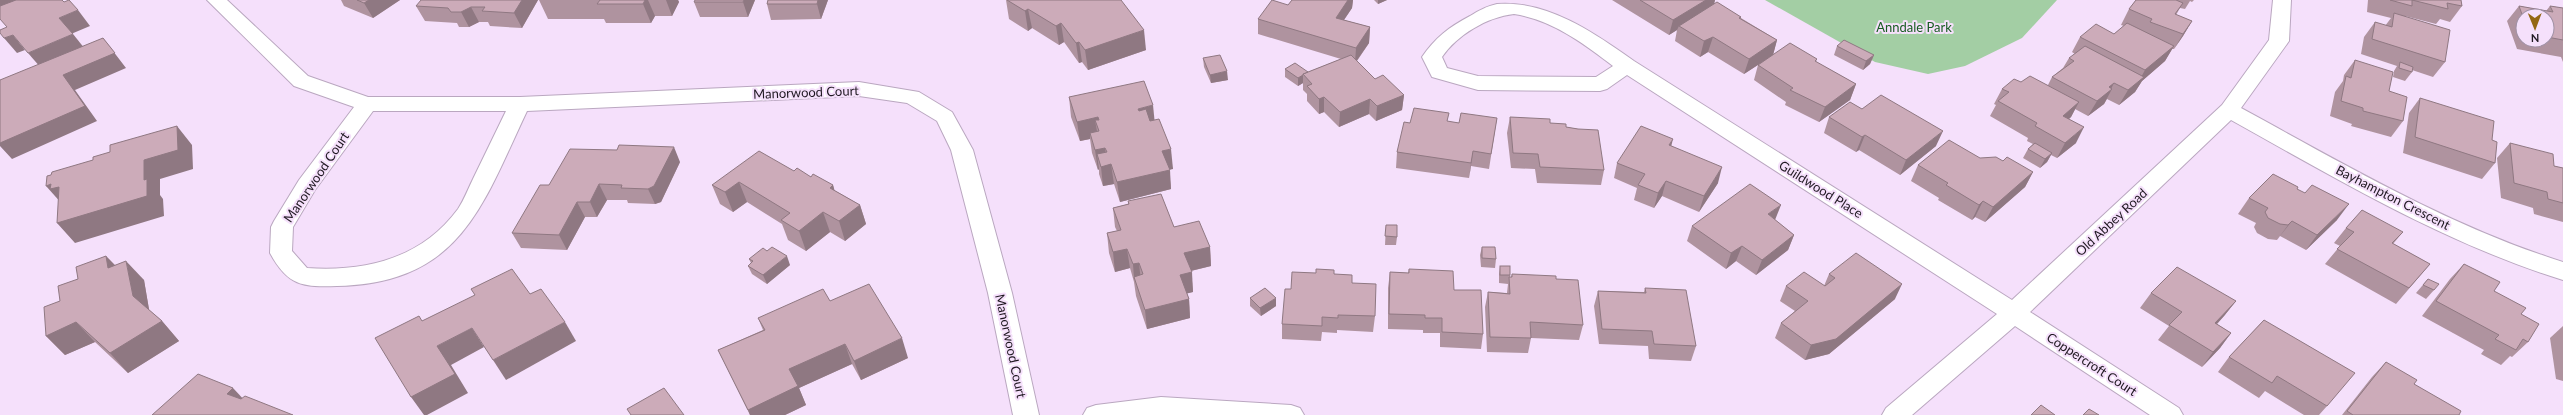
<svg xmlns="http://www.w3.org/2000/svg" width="2563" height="415" font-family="Lato,sans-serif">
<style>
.green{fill:#a3cea4}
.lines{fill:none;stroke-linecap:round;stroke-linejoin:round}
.street-casing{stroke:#baa7c0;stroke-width:2}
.street{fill:#fff;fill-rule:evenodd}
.wall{fill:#af939f;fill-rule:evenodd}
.shaded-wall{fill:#8f7882}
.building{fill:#ccabb9;stroke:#8f7882}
.labels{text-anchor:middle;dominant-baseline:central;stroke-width:4;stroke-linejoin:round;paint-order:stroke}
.park-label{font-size:13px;fill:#175c21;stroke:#f5e0fb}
.street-label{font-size:13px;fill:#1f1821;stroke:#f5e0fb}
</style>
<rect width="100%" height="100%" fill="#f5e0fb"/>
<path class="green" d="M1765,0h292l-35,38 -57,28 -37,8 -53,-12z"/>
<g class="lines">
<defs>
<g id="street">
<path d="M207,0h20l81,76 60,21h152l339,-15 60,10 33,20 21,38 39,143 27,122h-26l-25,-122 -37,-143 -14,-29 -30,-18 -48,-7 -332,15c-45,95 -66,172 -190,175 -35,1 -49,0 -67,-33l1,-26 3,-6 25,-41 55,-73 -60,-21zM373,111h133c-11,23 -22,45 -33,68 -5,10 -9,21 -15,30 -36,49 -92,63 -151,59l-15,-17 1,-24 22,-37z"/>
<path d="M2273,0h18l-2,41 -48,67c105,57 208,118 322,154v18c-119,-37 -224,-100 -332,-160l-201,192 149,96 4,7h-33l-135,-89 -103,89h-30l4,-7 111,-94 -370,-239 -20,14 -7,2 -122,-1 -46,-13 -10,-20c13,-19 27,-30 48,-41 8,-5 17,-10 27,-12 51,-4 99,30 137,57l378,239 210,-195 47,-65zM1514,14c38,6 69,29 99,52l-17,11 -118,-1 -31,-8 -5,-11c15,-22 45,-40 72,-43z"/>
<path d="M1161,397l130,8 9,3 4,7h-221l4,-7 9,-3z"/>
</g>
</defs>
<use href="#street" class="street-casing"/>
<use href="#street" class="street"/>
</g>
<g class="wall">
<path d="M341,0h59l-27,18 -29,-12z"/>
<path d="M538,0l-16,28 -32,-2 -2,-4h-9l-10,5h-10l-2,-4 -32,-2 -9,-15z"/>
<path d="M539,0h139l1,2 -7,14h-17l-4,7h-45l-2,-4h-56z"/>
<path d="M755,0l-7,17h-48l-6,-15z"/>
<path d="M768,0h60l-7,19 -50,1 -4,-16z"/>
<path d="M1006,0h115l25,50 -58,20 -6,-8 -3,1 -15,-21 -5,3 -27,-17 -4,3 -19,-12z"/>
<path d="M1292,0h61l-1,8 -8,12 26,7 -1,16 -12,18 18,18 29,16 -2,15 -26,11 -7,-7 -30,13 -15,-15 -5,2 -12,-13v-7l-4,-4v-7l-5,3 -13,-9v-8l23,3 33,-13 -83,-25v-15l30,-14z"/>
<path d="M1374,0h13l-9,4z"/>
<path d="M1612,0h103l-1,4 27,13v1l36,22 -4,15 44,4 -1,3 40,22 -6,16 -31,22 -34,-17 1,-3 -32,-22 4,-15 -14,9 -36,-22 -8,5 -25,-16 2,-11 -8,5z"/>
<path d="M2136,0h58l-2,2 -2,-1 -5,8 -5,-1 -4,7 16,6 -9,15 -9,13h-2l-7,12 -23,20 -7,11 -16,13 -12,-6 -3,5 -16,12 -13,-7 -4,8 -2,2 7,24 -19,15 -6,-3 -4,7 -7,6 -17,-10 5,-9 5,-5 -6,-3 1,-3 -38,-22 6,-11 -2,-1 8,-15 19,-7 27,3 4,-8 11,-9 6,-10 6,-4 -3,-2 8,-15 34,-3 10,-8 -3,-1 8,-16z"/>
<path d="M2368,0h93l1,6 -12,16 -10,-3 -4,5 -31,-8 40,46 -12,15 -21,-7v2l-7,9 -12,-4 1,-6 3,-5 -36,-12 3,-17 11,-15 10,4 6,-8 -24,-6z"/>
<path d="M2519,6l27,5 4,-5 13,2v54l-2,-5 -44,-8 -10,-28zM2523,16h24v24h-24z"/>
<path d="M1837,46l37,9 -4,9 -7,6 -29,-15z"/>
<path d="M1203,58l25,22 -17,3 -7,-16z"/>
<path d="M2355,60l34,31 14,30 -12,16 -40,-11 1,-2 -22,-8 5,-24 8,-11 1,-6z"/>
<path d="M1069,97l86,23 18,49h-4l2,20 -51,13 -6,-18 -11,2 -4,-12v-5l-1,1 -6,-17 -2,-14 -10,2 -9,-24z"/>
<path d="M2420,98l72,42 3,23 -13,16 -79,-26 6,-40z"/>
<path d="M1862,109l74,37 -36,29 -41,-25 -3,2 -32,-19 5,-16z"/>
<path d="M1510,117l40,6 16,4 12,2 26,41 -3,15 -64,-2 -2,-14 -24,-1 -4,-35z"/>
<path d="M1497,118l-8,51 -18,-3 -2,12 -73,-10 1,-16 13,-29 38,-1 11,1z"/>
<path d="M2510,143l44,23 9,2v54l-29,-8 -1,-6 -32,-10 -4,-40z"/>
<path d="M1671,146l47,37 -19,29 -37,-16 -8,12 -20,-8 3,-12 -23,-10 3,-15z"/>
<path d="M1980,158l23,3 30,11 -8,15 -40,35 -10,-5 -3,3 -34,-20 1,-2 -28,-17 7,-16z"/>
<path d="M680,162l-19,40 -6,2 -27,-1 -1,-3h-20l-10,17h-12l-18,33 -46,-2 -9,-15 37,-48z"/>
<path d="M794,171l39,14 1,5 26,15 6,19 -21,17 -15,-9 -24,19 -18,-11 -6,-16 -35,-22 -14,10 -13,-8 -8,-19z"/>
<path d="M2297,189l40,31 -31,30 -26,-14 -3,4 -9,-1 -11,-6 -3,-6 2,-4 -18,-9 11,-16z"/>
<path d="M1128,201l82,46 1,19 -20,5 2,21 -6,1 2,6 1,19 -43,11 -11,-33 -2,-14 -4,-14 -15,4 -6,-19 -2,-20 10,-2 -2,-4 -2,-19 15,-4z"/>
<path d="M1775,220l19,15 -6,15 -32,25 -20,-14 -10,8 -39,-28 5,-15z"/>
<path d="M1386,225l11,12 -1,8h-11z"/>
<path d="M2346,228l57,4 -10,12 37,20 -34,40 -71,-40 15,-18 -6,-3z"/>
<path d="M1482,247l14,12 -1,9 -14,-1 -1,-12z"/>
<path d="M106,256l9,9 29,15 5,30 13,11 17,20 -51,32 -33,-31 -30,13 -19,-19 32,-57z"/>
<path d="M749,259l41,6 -23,19 -15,-10 -4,-8 3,-3z"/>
<path d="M2464,264l30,27 27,23 7,28 -16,15 -2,-1 -9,9 -20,-11 3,-4 -62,-34 28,-37z"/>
<path d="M1500,266l10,9v2h1l1,-3 44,5 27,46 -4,15 -48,-2 -3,15 -41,-1 -2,-45 3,-15 19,1 1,-9 -9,-1v-9z"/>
<path d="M1409,269l45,21 29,44 -2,15 -41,-2v-14h-17v-3l-35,-1v-41l2,-16 18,1z"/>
<path d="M1316,273l18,1 18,9 23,33 -2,16 -36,-2v3l-15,-1 -1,9 -39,-2v-15l9,-35z"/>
<path d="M1829,274l66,25 -66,55 -24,6 -30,-22 6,-15 14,-12 -15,-10 6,-15h38z"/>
<path d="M2428,279l6,11 -8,9 -10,-6z"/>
<path d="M1645,288l51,58 -5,15 -42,-2 -1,-13 -49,-2 -5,-38 4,-15 46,1z"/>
<path d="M2151,293l85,8 -12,15 -7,8 14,9 -11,15 -18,19 -44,-27 11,-14 -29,-18z"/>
<path d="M1250,298l26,8 -15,10 -11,-10z"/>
<path d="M830,301l78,57 -47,22 -9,-16 -53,24 7,17 -21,10h-35l-32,-65 45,-20 -5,-12z"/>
<path d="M2264,320l63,86 -8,9h-15l-39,-24 -6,7 -41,-26 11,-15z"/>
<path d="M2563,326v55l-7,-2 -6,-41z"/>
<path d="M2386,362l28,22 45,31h-117l30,-38z"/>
</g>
<g class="shaded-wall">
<path d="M0,0h28l-28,12z"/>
<path d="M369,0h31l-27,18 -9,-15z"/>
<path d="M522,0h16l-16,28 -8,-15z"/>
<path d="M645,0h3l7,16 -4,7 -8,-19z"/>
<path d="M666,0h12l1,2 -7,14z"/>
<path d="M744,0h11l-7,17 -5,-15z"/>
<path d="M818,0h10l-7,19 -4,-15z"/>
<path d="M1348,0h5l-1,8 -17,25 1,-15z"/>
<path d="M1378,0h9l-9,4z"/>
<path d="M1706,0h9l-2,8 -34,18 -2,4 -8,5 4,-15z"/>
<path d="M471,7l8,15 -10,5 -8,-15z"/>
<path d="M1028,9l4,19 -4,3 -3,-20z"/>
<path d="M78,10l12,16 -19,8 -12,-16z"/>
<path d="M2192,21l-9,15 -9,13 9,-15z"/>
<path d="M1061,23l3,19 -5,3 -3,-19z"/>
<path d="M1370,27l-1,16 -14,20 1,-15z"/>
<path d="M1144,30l2,20 -58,20 -3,-20z"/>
<path d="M73,34l12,15 -44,19 -13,-15z"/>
<path d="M13,35l12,15 -8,3 -13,-15z"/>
<path d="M1713,37l-5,15 -8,5 4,-16z"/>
<path d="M103,38l23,30 -51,22 22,31 -85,38 -12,-13v-3l63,-68z"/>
<path d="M1777,40l-4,15 -29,19 5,-15z"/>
<path d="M1079,42l3,20 -3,1 -3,-20z"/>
<path d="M2174,46l-9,15 -23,20 -7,11 -16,13 9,-15 11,-9 6,-11z"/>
<path d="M1874,55l-4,9 -7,6 3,-9z"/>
<path d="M1227,71l1,9 -17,3 -1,-8z"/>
<path d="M1303,75v8l-5,3v-8z"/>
<path d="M2114,83l-4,8 2,-2 -8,15 -16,12 9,-15 12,-14z"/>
<path d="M1856,84l-6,16 -31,22 6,-15z"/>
<path d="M1404,95l-2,15 -26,11 1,-15z"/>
<path d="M1324,97v15l-5,2v-15z"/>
<path d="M1370,99l-1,15 -30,13 1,-15z"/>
<path d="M2079,102l-8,15 -16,14 8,-15z"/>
<path d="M1153,105l2,20 -15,3 -2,-19z"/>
<path d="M1098,117l3,20 -6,-17 3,17 -8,-4v6l-10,2 -3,-19z"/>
<path d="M177,126l15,19 1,24 -33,10v16l3,4 1,17 -89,27 -18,-20 87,-43v-20z"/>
<path d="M2084,127l-8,16 -19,15 8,-15z"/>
<path d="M1943,131l-7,15 -36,29 6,-15z"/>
<path d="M1865,135l-6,15 -3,2 6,-15z"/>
<path d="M1673,139l-4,16v-10z"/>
<path d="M674,147l6,15 -19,40 -6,2 -7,-15z"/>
<path d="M1105,148l2,17 4,-1 3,20 -11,2 -2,-19 -4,-13 2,15 -1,1 -3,-20z"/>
<path d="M1171,149l2,20 -9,2 -2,-20z"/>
<path d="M1473,151l-2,15 -2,12 2,-15z"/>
<path d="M2052,153l-5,9 -7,6 5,-9z"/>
<path d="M1722,167l-4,16 -19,29 5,-16z"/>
<path d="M1170,170l1,19 -51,13 -3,-20z"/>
<path d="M2033,172l-8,15 -40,35 8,-15z"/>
<path d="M1666,181l-4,15 -8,12 4,-15z"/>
<path d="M739,182l8,20 -14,10 -8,-20z"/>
<path d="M51,184l8,3 4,18 -17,-19z"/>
<path d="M599,184l8,16 -10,17 -7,-15z"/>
<path d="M833,185l6,20 -9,-17z"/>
<path d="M1983,201l-8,16 -3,3 7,-15z"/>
<path d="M577,202l8,15 -18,33 -8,-15z"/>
<path d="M2349,204l-12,16 -31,30 11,-15z"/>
<path d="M860,205l6,19 -21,17 -6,-20z"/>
<path d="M1781,205l-6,15 -7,-6z"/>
<path d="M823,212l7,20 -24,19 -7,-20z"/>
<path d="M2292,221l-12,15 -3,4 11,-15z"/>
<path d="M1794,235l-6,15 -32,25 6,-15z"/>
<path d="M1742,246l-6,15 -10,8 5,-16z"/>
<path d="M1210,247l1,19 -25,6 -2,-19z"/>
<path d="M1127,249l3,19 -15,4 -2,-20z"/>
<path d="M106,256l18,19 -16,-7z"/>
<path d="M787,256l3,9 -23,19 -4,-9z"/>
<path d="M126,261l18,19 6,35 -17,-19z"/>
<path d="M1139,263l2,19 -7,-4 -1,-14z"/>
<path d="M1192,272l1,20 -12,3 -1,-20z"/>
<path d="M1902,284l-7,15 -66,55 -24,6 6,-15z"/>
<path d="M1276,298v8l-15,10 -1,-8z"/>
<path d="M1189,299l1,19 -43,11 -2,-19z"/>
<path d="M2236,301l-12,15 -20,22 11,-15z"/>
<path d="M162,321l17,20 -51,32 -18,-20z"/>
<path d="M76,322l19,20 -30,13 -19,-19z"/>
<path d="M565,322l11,19 -70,39 -13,-20z"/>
<path d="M472,328l12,19 -33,18 17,28 -41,22h-3l-13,-18 26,-51z"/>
<path d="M2231,333l-11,15 -18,19 11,-15z"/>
<path d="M902,338l6,20 -47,22 -7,-19z"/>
<path d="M845,344l7,20 -53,24 7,17 -21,10h-35l-2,-5 41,-41z"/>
<path d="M233,388l14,15 -20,-9z"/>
</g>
<g class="building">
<path d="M16,0h46l2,2 5,-2 9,10 -19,8 14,16 -45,19 -15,-18 -9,3 -4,-5v-3l7,-3 -7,-8v-13z"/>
<path d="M357,0h12l-5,3z"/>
<path d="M421,0h101l-8,13 -32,-2 3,-4h-14l-10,5h-10l-3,-4 -32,-2z"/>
<path d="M600,0h45l-2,4h-46z"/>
<path d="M695,0h49l-1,2h-49z"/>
<path d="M768,0h50l-1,4h-50z"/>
<path d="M1007,0h114l23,30 -59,20 -6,-8 -3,1 -15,-20 -5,3 -28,-17 -3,2z"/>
<path d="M1272,0l16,5 4,-5h56l-12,18 34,9 -14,21 -98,-29z"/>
<path d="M1640,0h66l-33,20z"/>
<path d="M2136,0h40l7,3 -8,11 17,7 -9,13 -33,-12 2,-3 -23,-10z"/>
<path d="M2390,0h71l1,6 -15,-3 1,6 -36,-9v6z"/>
<path d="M1717,2l24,15 -2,1 38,22 -28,19 -36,-22 -9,4 -25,-15z"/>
<path d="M2519,6l34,6 -3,-6 13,2v32l-16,-3v-21h-24v1z"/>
<path d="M2394,13l56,17 -5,32 -73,-23 3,-17 17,5z"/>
<path d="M2127,23l47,23 -29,24 -65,-33 16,-13 18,10z"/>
<path d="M103,38l12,15 -52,22 22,31 -85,37v-63z"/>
<path d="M1844,40l30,15 -8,6 -29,-15z"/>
<path d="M1790,43l27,16 -2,2 41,23 -31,23 -35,-17 3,-2 -35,-23z"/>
<path d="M2085,46l59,31 -16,13 -14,-7 -5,4 3,2 -15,12 -45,-24 22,-16 -5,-3z"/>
<path d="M1220,55l7,16 -17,4 -7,-17z"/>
<path d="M1351,55l24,24 8,-4 21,20 -27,11 -7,-7 -30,13 -16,-15 -5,2 -12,-13 5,-2 -9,-10z"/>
<path d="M2355,60l38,12 -4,19 18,6 -4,24 -40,-10v-3l-22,-7 5,-25 5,2z"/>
<path d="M2400,62l13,5 -1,5 -13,-4z"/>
<path d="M1295,63l13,9 -5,2v1l-5,3 -13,-9z"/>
<path d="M2030,76l49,26 -16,14 21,11 -19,16 -30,-17 2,-3 -39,-22 11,-9 -7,-3 12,-10 7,3z"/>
<path d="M1144,81l9,24 -15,4 1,2 7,-2 4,12 9,-2 12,30 -9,2 8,19 -53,12 -6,-18 -10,3 -4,-13 10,-2 -2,-4 -10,2 -5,-17 9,-2 -4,-11h4l-1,-3 -21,5 -8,-25z"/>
<path d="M1881,95l62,36 -37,29 -41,-25 -3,2 -33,-20 21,-15 12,7z"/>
<path d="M2420,98l74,23 -2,19 5,2 -2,21 -80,-26z"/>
<path d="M1414,108l35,5 -2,8 12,2 2,-10 36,5 -6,36 -18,-3 -2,12 -74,-11 7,-30 6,1z"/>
<path d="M1510,117l40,2v4l16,1v3l12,2 20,1 6,40 -64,-3 -2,-13 -25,-1z"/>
<path d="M177,126l1,24 -34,10v20l3,-1v17l-90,27 2,-36 -9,2 1,-5 -5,2 1,-10 4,-1 1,-3 41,-12v-3l17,-5v-7z"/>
<path d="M1641,126l32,13 -4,6 53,22 -18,29 -38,-15 -8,12 -20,-8 7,-11 -28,-11z"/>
<path d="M1949,140l31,18 16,-1 7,4 4,-4 26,15 -40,35 -10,-6 -4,4 -33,-20 2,-2 -30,-18z"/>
<path d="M2035,143l17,10 -7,6 -17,-10z"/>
<path d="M2510,143l43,11 1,12 9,2v35l-15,-4 -1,-7 -33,-9z"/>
<path d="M619,145l55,2 -20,39 -6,3 -27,-1 1,-3 -23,-1 -9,18h-13l-18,33 -47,-2 28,-48h9l21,-36 47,1z"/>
<path d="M759,151l35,20 3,-3 14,9 2,-3 20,11 -3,3 30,17 -21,16 -16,-9 -24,19 -18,-11 9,-7 -51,-31 -14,10 -13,-7z"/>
<path d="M2273,174l25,13 -1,2 8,4 7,-8 37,19 -32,31 -25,-14 -4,4 -8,-1 -12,-6 -3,-6 3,-4 -19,-10z"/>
<path d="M1750,184l31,21 -13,9 26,21 -32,25 -20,-14 -11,7 -39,-27z"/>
<path d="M1161,194l13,33 25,-6 11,26 -26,6 8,19 -12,3 9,24 -44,11 -11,-33 9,-3 -4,-11 -6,1 -6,-15 -14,3 -6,-19 14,-3 -8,-22 16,-4 -1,-3z"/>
<path d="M2362,210l41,22 -11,11 38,21 -21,24 -72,-39 17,-17 -8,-4z"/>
<path d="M1386,225h11v12l-12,-1z"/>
<path d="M772,247l15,9 -24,19 -15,-9 5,-5 -4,-2 14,-11 4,3z"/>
<path d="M1482,247h13l1,12 -14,-1z"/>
<path d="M1856,253l46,31 -66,55 -25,6 -30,-22 27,-22 -22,-15 18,-14 21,14 10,-8 -6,-4z"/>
<path d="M106,256l2,12 18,-7 7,35 29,25 -52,32 -34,-31 -30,14 -2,-29 16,-6 -2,-15 20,-7 -2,-12z"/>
<path d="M2464,264l36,18 -6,9 32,17 -5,6 18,10 -11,18 -5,-3 -7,11 -21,-11 4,-4 -63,-34z"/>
<rect x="1500" y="266" width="10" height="9"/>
<path d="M2177,267l59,34 -21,22 16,10 -18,19 -44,-27 13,-13 -31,-19z"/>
<path d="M512,269l18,25 11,-5 24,33 -72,38 -21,-32 -35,18 18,28 -44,23 -36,-59 44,-22 3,5 53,-26 -4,-6z"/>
<path d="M1316,269l18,1v4l18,1v8l24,1 -1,32 -37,-1v3l-16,-1v9l-40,-2 3,-35h6l1,-17 24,1z"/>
<path d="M1409,269l44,2 1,19h27l2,44 -41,-2v-14h-17v-3l-36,-1 1,-42 19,1z"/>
<path d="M1512,274l44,2v3l22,1 5,45 -53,-3 1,16 -41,-1 -2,-45 22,2 -1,-17h3z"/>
<path d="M2428,279l11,5 -5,6 -11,-5z"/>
<path d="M869,284l33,54 -48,23 -9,-17 -56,25 9,17 -50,24 -30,-60 47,-20 -7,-12 65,-29 7,12z"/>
<path d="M1265,288l11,10 -16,10 -10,-10z"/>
<path d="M1645,288l41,2 10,56 -42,-2 -2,-13 -50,-2 -4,-38 48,2z"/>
<path d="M2264,320l91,53 -28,33 -50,-30 -5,7 -43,-26z"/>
<path d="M2386,362l31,18 -3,4 47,27 -2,4h-106l-6,-4z"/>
<path d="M198,374l35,14 -6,6 14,5 4,-3 48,19h-141z"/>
<path d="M664,388l20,27h-53l-4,-6z"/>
<path d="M2041,405l14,10h-24z"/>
<path d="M2089,409l10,6h-16z"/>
</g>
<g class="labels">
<g class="park-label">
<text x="1914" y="27">Anndale Park</text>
</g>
<g class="street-label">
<text transform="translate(806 92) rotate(-2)">Manorwood Court</text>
<text transform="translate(316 177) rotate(-56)">Manorwood Court</text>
<text transform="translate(1821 189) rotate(32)">Guildwood Place</text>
<text transform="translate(2393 197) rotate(27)">Bayhampton Crescent</text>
<text transform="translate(2111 222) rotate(-43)">Old Abbey Road</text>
<text transform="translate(1011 346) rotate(78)">Manorwood Court</text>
<text transform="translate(2092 364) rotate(33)">Coppercroft Court</text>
</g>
</g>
<g transform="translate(2535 28) rotate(179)"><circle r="19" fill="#f5e0fb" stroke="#9f90a4"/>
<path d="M0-3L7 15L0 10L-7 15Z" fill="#946713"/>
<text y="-6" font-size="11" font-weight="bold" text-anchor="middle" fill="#1f1821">N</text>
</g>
</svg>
